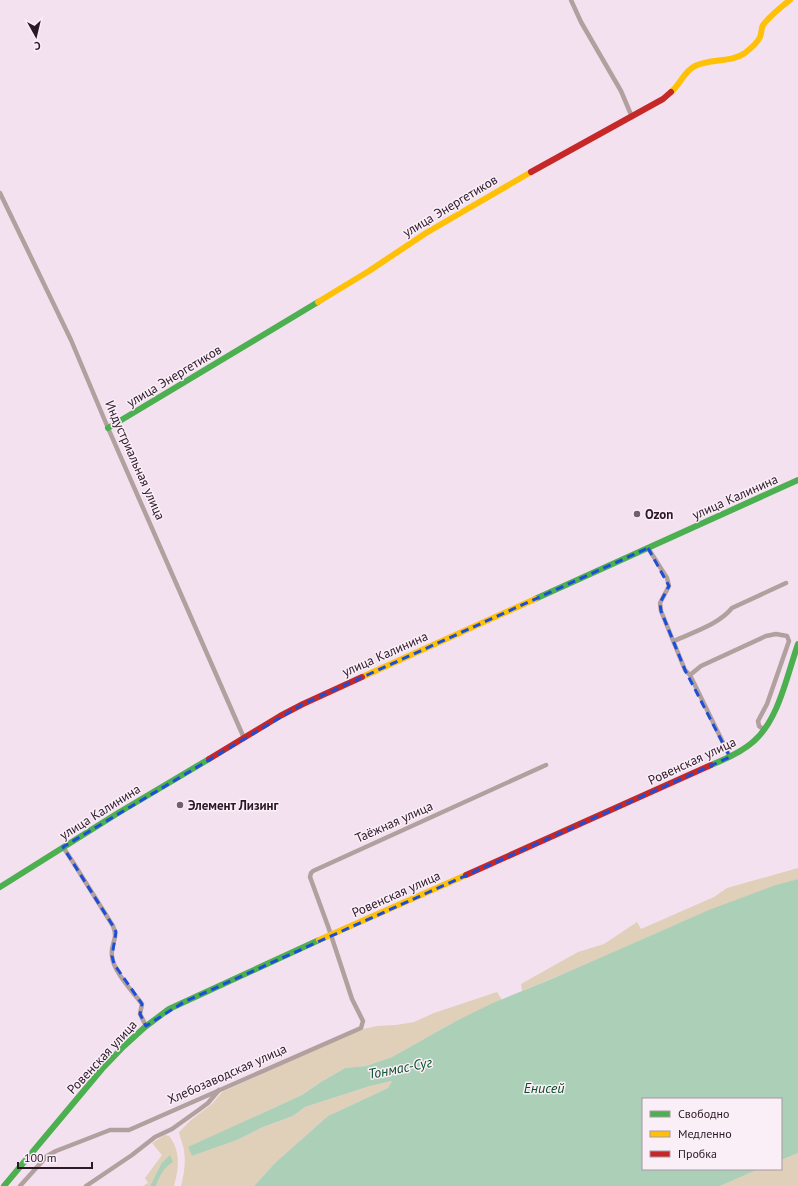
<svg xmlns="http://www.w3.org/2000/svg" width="798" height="1186" font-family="'PT Sans',sans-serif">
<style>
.green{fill:#e0cfb9}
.water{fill:#abcfb7}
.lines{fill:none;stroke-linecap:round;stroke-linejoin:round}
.street{stroke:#b2a09f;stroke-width:4.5}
.fast{stroke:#4caf50;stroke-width:6}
.slow{stroke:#ffc107;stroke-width:6}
.jam{stroke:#c62828;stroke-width:6}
.marked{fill:none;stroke:#1d4ed8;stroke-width:3;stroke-dasharray:8 5;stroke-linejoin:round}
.poi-dot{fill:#725e6e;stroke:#faeef7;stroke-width:1.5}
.labels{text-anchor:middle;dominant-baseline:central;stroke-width:3;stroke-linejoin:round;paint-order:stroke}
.street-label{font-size:13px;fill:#2c1828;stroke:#faeef7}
.poi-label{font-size:13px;font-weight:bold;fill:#2c1828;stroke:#faeef7;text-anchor:start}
.water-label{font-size:14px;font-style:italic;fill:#074e29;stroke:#faeef7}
</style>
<rect width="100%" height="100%" fill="#f3e1f0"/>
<g class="green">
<path d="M798,868v11c-95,29 -184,75 -276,112l-1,-7 57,-32 26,-8 33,-22 4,7 73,-32 13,-9z"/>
<path d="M497,992l5,8 -46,21 -64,36 -26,9 -21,2 -24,14 -19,13 -113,52 3,9 45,-16 26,-13 30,-11 12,-9 65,-21 22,-5 -4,7 -60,28 -52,46 -22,24h-73c3,-12 5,-23 3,-36 -1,-6 -4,-12 -5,-18l12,-12 21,-16 10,-12 141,-63 14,-3 19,-1 18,-3 20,-9z"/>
<path d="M165,1135l4,1c12,15 10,33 5,50h-18l5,-13 5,-7 -5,-2 -11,22h-7l5,-3 -3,-5 17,-23 -10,-12z"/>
<path d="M798,1153v33h-78l39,-17h22v-9z"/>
</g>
<g class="water">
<path d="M798,879v274l-17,7v-61h-138v70h116l-39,17h-466l22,-24 52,-46 60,-28 4,-7 -22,5 -65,21 -12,9 -30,11 -26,13 -45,16 -4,-9 114,-52 19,-13 24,-14 21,-2 26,-9 64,-36 37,-18 61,-25 155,-68 64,-24z"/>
<path d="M170,1155l3,7c-10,6 -13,13 -17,24h-6l11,-22z"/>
</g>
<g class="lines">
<g class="street">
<path d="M571,0l10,22 40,69 11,26"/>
<path d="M0,193l71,147 37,88 136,310"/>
<path d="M648,548l19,30 2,8 -9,17 1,8 24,59 5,5 40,82"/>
<path d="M674,641c19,-9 44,-16 58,-33l54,-25"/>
<path d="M690,675l11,-9 65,-30 10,-2 11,2 2,5 -22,63 -9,17 1,5 5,4"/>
<path d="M63,847l8,12 42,67c6,14 -3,17 -1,30 1,15 21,36 30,48l-2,10 6,12"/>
<path d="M20,1186l27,-30 9,-5 54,-21h19l232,-102 2,-7 -11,-22 -23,-70 -19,-52 1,-4 2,-2 233,-106"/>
<path d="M86,1186l46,-31 23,-18 17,-8 28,-20 8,-6 11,-13"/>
</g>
<g class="fast">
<path d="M108,428l210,-126"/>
<path d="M535,599l263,-119"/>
<path d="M711,765c15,-6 31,-13 43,-24 25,-22 33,-66 44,-97"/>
<path d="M0,887l118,-74 91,-54"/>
<path d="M4,1186l98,-117 21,-22 22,-20 24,-18 150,-69"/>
</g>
<g class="slow">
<path d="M671,92c9,-7 13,-21 24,-26 16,-8 36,-3 50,-13 5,-4 13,-11 15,-16 2,-4 1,-9 3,-12 7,-9 18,-18 27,-25"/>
<path d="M318,302l51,-31 57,-38 105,-61"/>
<path d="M362,677l173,-78"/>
<path d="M319,940l147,-65"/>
</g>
<g class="jam">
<path d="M531,172l132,-73 8,-7"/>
<path d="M209,759l71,-43 23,-12 59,-27"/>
<path d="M466,875l245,-110"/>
</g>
</g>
<path class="marked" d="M648,548l21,38 -9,17 1,8 24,59 45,87 -546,245 -38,24 -6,-12 2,-10 -28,-40 -2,-8 4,-24 -3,-6 -50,-79 240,-143z"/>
<g class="poi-dot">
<circle cx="637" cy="514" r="4"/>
<circle cx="180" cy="805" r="4"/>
</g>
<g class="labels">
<g class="street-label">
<text transform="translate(450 206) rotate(-31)">улица Энергетиков</text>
<text transform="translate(174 376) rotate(-31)">улица Энергетиков</text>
<text transform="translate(135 460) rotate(66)">Индустриальная улица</text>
<text transform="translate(735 497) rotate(-24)">улица Калинина</text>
<text transform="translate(385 654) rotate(-24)">улица Калинина</text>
<text transform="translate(692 761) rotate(-25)">Ровенская улица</text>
<text transform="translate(100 812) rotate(-32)">улица Калинина</text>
<text transform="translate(394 822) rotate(-24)">Таёжная улица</text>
<text transform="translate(396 894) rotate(-24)">Ровенская улица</text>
<text transform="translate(102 1057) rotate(-47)">Ровенская улица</text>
<text transform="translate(227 1074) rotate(-24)">Хлебозаводская улица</text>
</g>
<g class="poi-label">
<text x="645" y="514">Ozon</text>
<text x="188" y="805">Элемент Лизинг</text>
</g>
<g class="water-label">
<text transform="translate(400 1068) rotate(-11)">Тонмас-Суг</text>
<text x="544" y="1088">Енисей</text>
</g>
</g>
<rect x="642" y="1098" width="140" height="72" fill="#faeef7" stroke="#a898a4"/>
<rect x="650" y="1111" width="20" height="6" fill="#4caf50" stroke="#a898a4"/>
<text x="678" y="1118" font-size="12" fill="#2c1828">Свободно</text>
<rect x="650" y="1131" width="20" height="6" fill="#ffc107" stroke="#a898a4"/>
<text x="678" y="1138" font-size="12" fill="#2c1828">Медленно</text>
<rect x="650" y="1151" width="20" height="6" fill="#c62828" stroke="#a898a4"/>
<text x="678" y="1158" font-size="12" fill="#2c1828">Пробка</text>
<g transform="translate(36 36) rotate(172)" stroke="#faeef7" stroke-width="3" paint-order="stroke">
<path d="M0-3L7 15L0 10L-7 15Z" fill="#2c1828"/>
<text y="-6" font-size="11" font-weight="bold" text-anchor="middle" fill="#2c1828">С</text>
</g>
<path d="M18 1162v6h74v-6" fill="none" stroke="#2c1828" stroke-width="2"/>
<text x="24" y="1162" font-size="12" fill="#2c1828" stroke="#faeef7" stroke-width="3" paint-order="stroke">100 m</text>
</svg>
